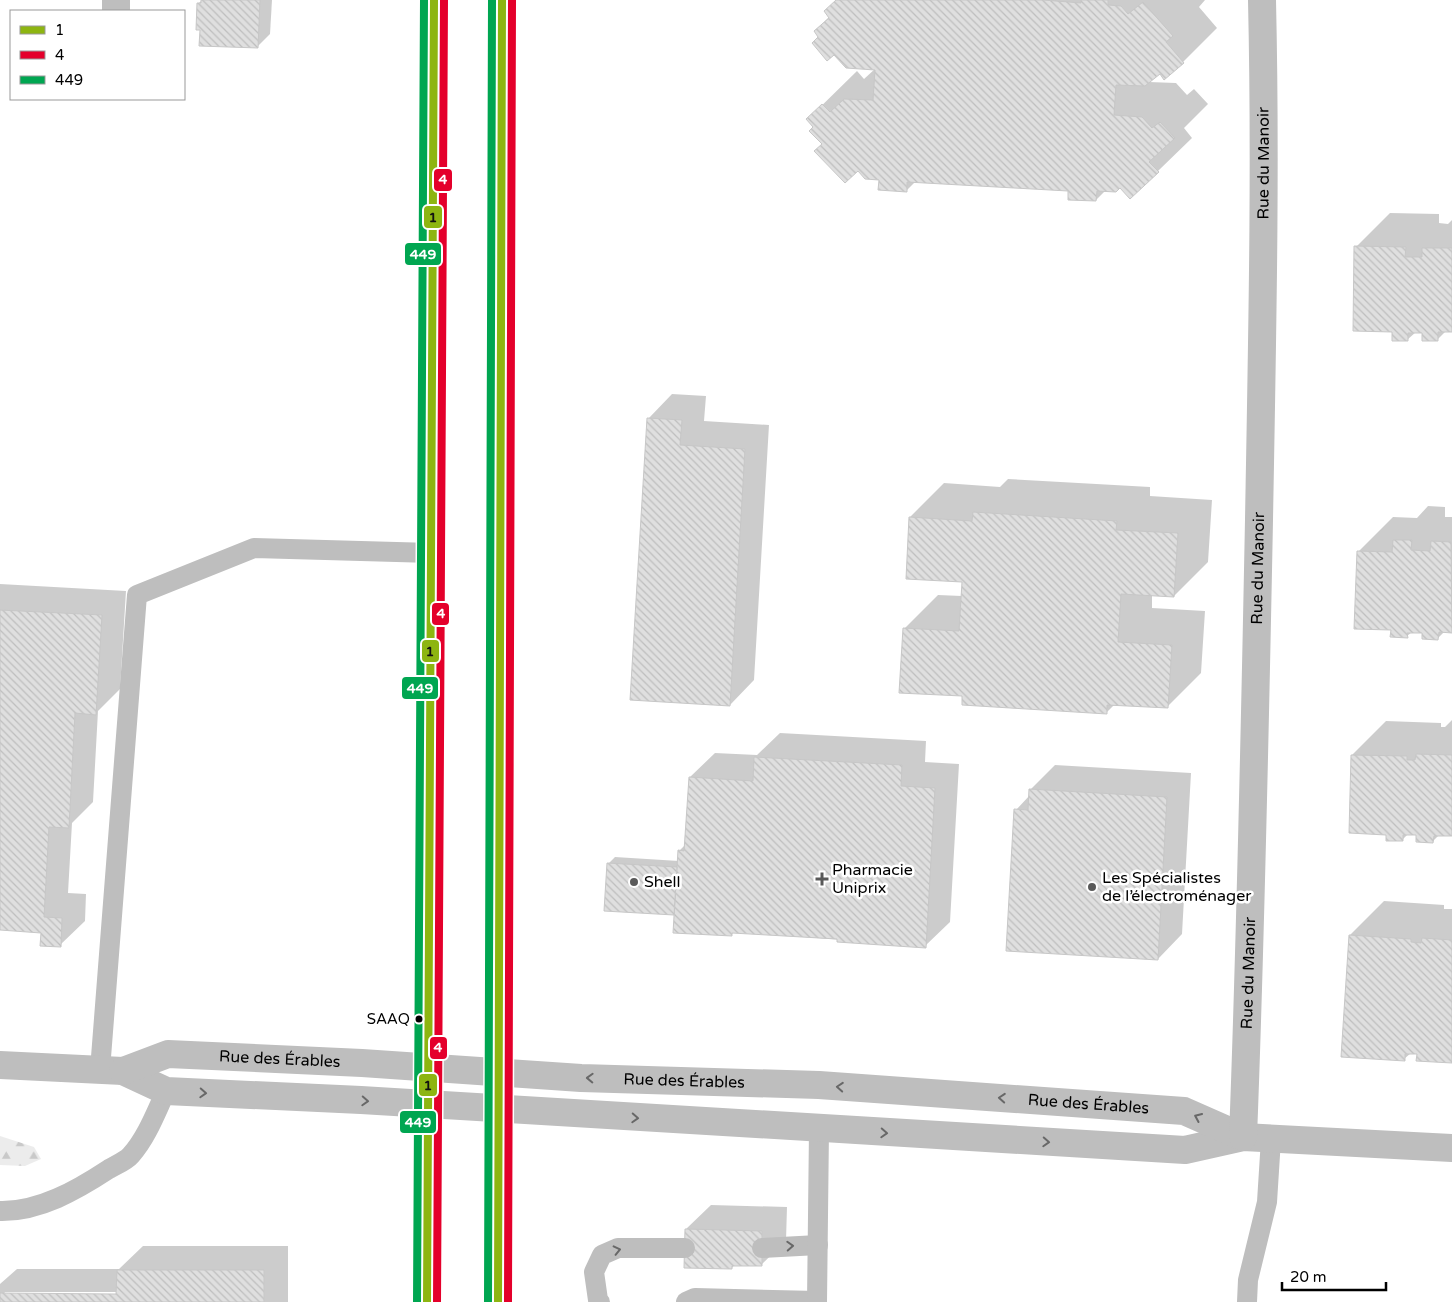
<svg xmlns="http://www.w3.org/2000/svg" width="1452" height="1302" font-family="'Varela Round',sans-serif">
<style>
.forest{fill:url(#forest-firs)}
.shadow{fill:#0003;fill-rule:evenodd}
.building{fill:url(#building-back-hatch);stroke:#c7c7c7}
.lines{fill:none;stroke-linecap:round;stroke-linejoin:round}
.lane{stroke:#bebebe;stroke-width:20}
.street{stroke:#bebebe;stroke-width:28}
.secondary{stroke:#b8b8b8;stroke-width:28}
.bus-1-casing{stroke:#fff;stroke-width:11}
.bus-2-casing{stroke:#fff;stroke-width:11}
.bus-3-casing{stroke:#fff;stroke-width:11}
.bus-1{stroke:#8db511;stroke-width:8}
.bus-2{stroke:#e4002b;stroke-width:8}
.bus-3{stroke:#00a651;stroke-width:8}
.oneway{stroke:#686868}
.poi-dot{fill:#595959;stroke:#fff;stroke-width:2}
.bus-dot{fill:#000;stroke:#fff;stroke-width:2}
.labels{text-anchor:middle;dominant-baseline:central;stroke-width:5;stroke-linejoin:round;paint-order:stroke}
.bus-label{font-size:15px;fill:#000;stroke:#fff;text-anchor:end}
.street-label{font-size:16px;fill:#000;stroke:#fff}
.poi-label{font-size:16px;fill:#000;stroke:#fff;text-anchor:start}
.line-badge{stroke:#fff;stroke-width:2}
.badge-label{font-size:14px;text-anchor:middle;font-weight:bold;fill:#fff}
.pale-badge-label{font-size:14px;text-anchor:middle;font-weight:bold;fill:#111}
</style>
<defs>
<pattern id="forest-firs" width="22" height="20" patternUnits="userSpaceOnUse" patternTransform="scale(1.25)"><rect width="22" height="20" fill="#ececec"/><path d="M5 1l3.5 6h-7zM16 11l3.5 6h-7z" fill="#c9c9c9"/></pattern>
<pattern id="building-back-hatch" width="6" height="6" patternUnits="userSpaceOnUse" patternTransform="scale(1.25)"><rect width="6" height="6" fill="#dfdfdf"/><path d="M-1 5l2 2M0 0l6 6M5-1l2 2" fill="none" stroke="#bebebe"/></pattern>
</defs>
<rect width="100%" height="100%" fill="#fff"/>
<path class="forest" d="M0,1136l34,11 7,12 -16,7 -25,-1z"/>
<g class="shadow">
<path d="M202,0h70l-2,34 -13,13 -59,-43z"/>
<path d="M836,0h369l-6,7 18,21 -34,34 -23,10 -11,10 27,1 11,12 7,-6 14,15 -24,24 8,10 -34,33 -53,20 -9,9 -26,-10 -154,-9 -9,9 -49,-21 -35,-25 -15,-25 49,-48 7,8 12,-11 -56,-32 -5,-5 15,-15z"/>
<path d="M1390,213l49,1v9l9,1 4,-4v111h-6l-8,8 -15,-7h-7l-9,8 -14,-9 -37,-84z"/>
<path d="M672,394l34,2 -2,25 65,4 -15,255 -24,25 -82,-286z"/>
<path d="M1008,479l142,8v9l62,4 -4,62 -34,34 -22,-1v13l53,3 -4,62 -34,34 -52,-3 -9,9 -142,-18 -60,-66 34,-34 24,1 1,-15 -53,-64 34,-34 56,4z"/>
<path d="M1428,506l17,1v10h7v115h-8l-6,6 -14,-6h-12l-5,4 -15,-7 -37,-1 4,-77 34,-34 24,1z"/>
<path d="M0,584l126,7 -6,98 -22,22 -5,91 -21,21 -4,70 18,1 -1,27 -25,24 -18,-13 -42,-3z"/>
<path d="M1452,720v115h-13l-6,6 -15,-7h-10l-6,6 -15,-7 -35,-78 34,-34 55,2v4h4z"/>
<path d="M780,733l146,8 -1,21 34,2 -9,158 -25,24 -191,-14 -3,3 -56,-21 -70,-4 4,-47 6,-6 64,4v-10l7,-7 4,-67 25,-24 42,2z"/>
<path d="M1055,765l136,8 -9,161 -24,25 -142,-149 14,-15v-5z"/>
<path d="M1384,901l60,4v4h8v153l-34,-9h-7l-7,6 -54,-124z"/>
<path d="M711,1205l76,2 -1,34 -25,24 -26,-1 -3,4 -46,-39z"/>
<path d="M143,1246h145v56h-288v-18l17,-15h102zM5,1292h118v3h-120z"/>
</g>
<g class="building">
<path d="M201,0h59l-2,48 -59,-2 1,-16h-4l1,-27h4z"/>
<path d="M836,0h207l38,3v-3h27v5l13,1 7,8 15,-12 30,34 -7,6 18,21 -20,17 -4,-6 -15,12 -29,-1 -2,30 28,2 10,11 8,-6 15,16 -26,24 10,10 -29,27 -10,-11 -4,4 -19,-1 -1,10 -28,-1v-9l-161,-9v10l-29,-2 1,-10 -14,-1 -7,-8 -13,12 -31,-32 8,-7 -13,-13 4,-4 -7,-8 16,-15 8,8 14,-13 29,1 2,-30 -29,-2 -12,-13 -7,6 -15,-18 6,-6 -4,-6 15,-13 -5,-7z"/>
<path d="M1354,246l52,1 -1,10h17v-9h30v84h-14v9h-16v-8h-14v8h-16v-9l-39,-1z"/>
<path d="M647,418l35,2 -2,25 65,4 -15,257 -100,-6z"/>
<path d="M973,512l144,9 -1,9 62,3 -4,64 -53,-3 -3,48 54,3 -4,63 -61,-3v9l-145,-9v-9l-63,-3 4,-65 56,3 3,-49 -56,-3 3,-62 63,4z"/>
<path d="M1393,540h19l-1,10 19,1 1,-10 20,1 1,91 -13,-1 -1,8 -16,-1v-6h-15l1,5 -18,-1 1,-7 -37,-1 3,-78 35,1z"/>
<path d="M0,610l102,5 -6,100 -21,-2 -6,115 -20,-1 -5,90 18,1 -1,29 -21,-1 1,-13 -41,-3z"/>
<path d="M1416,754l36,1v81h-18l-1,7 -17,-1v-7h-13v6h-17v-6l-37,-2 2,-78 56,1v4h8z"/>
<path d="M754,757l148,8 -1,21 34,2 -9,160 -89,-6v-3l-105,-6v3l-59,-3 5,-83 6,1 5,-74 64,4z"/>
<path d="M1029,789l138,8 -9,163 -152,-9 8,-142 14,1z"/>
<path d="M607,863l70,4 -3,48 -70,-4z"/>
<path d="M1349,935l62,4v3l10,1 1,-5 30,2v123l-36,-2 1,-7h-12v7l-64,-4z"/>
<path d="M685,1229l77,2v35h-30v3l-48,-1z"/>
<path d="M117,1270h147v32h-264v-9l116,1z"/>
</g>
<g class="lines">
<g class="lane">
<path d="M100,1070l37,-475 117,-47 178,5"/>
<path d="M0,1211c39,1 77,-21 109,-42 7,-4 17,-8 22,-14 16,-18 25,-43 35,-64"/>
<path d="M762,1248l56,-3"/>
<path d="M600,1302l-2,-2 -4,-28 8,-17 16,-7h67"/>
<path d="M686,1302l9,-4 122,3"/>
<path d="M817,1302l2,-173"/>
<path d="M1247,1302l1,-22 19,-78 4,-63"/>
</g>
<g class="street">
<path d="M116,0v11"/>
<path d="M0,1065l123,6 43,20 195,9 824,50 58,-13 209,11"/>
<path id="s1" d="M123,1071l45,-17 194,9 219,15 238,7 365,26 59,26"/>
<path id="s2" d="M1243,1137c8,-206 12,-411 16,-617 3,-173 7,-347 3,-520"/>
</g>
<g class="secondary">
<path d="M427,1302l7,-1302"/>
<path d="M498,1302l4,-1302"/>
</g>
<defs>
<g id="bus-1">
<path d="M427,1302l7,-1302"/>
<path d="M498,1302l4,-1302"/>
</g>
<g id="bus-2">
<path d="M437,1302l7,-1302"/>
<path d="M508,1302l4,-1302"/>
</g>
<g id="bus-3">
<path d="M417,1302l7,-1302"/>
<path d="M488,1302l4,-1302"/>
</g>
</defs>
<use href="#bus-1" class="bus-1-casing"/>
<use href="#bus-2" class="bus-2-casing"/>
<use href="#bus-3" class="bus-3-casing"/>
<use href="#bus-1" class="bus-1"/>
<use href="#bus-2" class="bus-2"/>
<use href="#bus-3" class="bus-3"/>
</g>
<defs><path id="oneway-chevron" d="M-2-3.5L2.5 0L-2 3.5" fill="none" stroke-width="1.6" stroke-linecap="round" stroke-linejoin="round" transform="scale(1.25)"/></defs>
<g class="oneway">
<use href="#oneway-chevron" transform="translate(590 1078) rotate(-178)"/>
<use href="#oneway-chevron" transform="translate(840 1087) rotate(-176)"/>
<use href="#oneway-chevron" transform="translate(203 1093) rotate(3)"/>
<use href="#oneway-chevron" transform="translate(1002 1098) rotate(-176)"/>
<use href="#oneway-chevron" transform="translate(365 1101) rotate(3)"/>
<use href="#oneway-chevron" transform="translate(1198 1117) rotate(-156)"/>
<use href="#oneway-chevron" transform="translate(635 1118) rotate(3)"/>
<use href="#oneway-chevron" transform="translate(884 1133) rotate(3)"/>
<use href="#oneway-chevron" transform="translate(1046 1142) rotate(3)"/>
<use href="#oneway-chevron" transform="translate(790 1246) rotate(-3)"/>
<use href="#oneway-chevron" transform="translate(617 1250) rotate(-13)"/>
</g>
<g class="poi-dot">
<path d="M819.5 871.5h5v5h5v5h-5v5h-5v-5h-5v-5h5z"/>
<circle cx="634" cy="882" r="5"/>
<circle cx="1092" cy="887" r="5"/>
</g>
<circle class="bus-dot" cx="419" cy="1019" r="4.5"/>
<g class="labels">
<g class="bus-label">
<text x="410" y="1019">SAAQ</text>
</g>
<g class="street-label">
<text stroke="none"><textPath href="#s2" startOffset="974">Rue du Manoir</textPath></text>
<text stroke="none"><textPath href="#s2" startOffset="569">Rue du Manoir</textPath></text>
<text stroke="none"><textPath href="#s2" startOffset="164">Rue du Manoir</textPath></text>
<text stroke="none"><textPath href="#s1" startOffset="160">Rue des Érables</textPath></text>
<text stroke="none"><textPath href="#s1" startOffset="565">Rue des Érables</textPath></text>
<text stroke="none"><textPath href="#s1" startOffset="970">Rue des Érables</textPath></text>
</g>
<g class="poi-label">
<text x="832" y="870">Pharmacie<tspan x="832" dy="18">Uniprix</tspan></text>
<text x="1102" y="878">Les Spécialistes<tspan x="1102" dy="18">de l’électroménager</tspan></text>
<text x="644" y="882">Shell</text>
</g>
</g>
<g class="line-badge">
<rect x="433" y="168" width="20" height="24" rx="5" fill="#e4002b"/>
<rect x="423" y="205" width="20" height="24" rx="5" fill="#8db511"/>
<rect x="404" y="242" width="38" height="24" rx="5" fill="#00a651"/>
<rect x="431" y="602" width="19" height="24" rx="5" fill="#e4002b"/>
<rect x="421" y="639" width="19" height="24" rx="5" fill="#8db511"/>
<rect x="401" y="676" width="38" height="24" rx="5" fill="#00a651"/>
<rect x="429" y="1036" width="19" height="24" rx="5" fill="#e4002b"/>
<rect x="418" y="1073" width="20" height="24" rx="5" fill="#8db511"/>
<rect x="399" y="1110" width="38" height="24" rx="5" fill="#00a651"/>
</g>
<g class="badge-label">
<text x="443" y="184">4</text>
<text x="423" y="259">449</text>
<text x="441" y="618">4</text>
<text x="420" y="693">449</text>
<text x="438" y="1052">4</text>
<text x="418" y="1127">449</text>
</g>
<g class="pale-badge-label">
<text x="433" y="222">1</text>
<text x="430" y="656">1</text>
<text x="428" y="1090">1</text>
</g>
<rect x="10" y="10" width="175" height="90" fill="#ffffff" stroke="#999999"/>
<rect x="20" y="26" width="25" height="8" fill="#8db511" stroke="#999999"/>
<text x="55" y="35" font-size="15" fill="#000000">1</text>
<rect x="20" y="51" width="25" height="8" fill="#e4002b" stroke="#999999"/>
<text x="55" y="60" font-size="15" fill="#000000">4</text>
<rect x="20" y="76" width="25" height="8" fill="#00a651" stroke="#999999"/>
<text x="55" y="85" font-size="15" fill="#000000">449</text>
<path d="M1282 1282v8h104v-8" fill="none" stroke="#000000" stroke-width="2.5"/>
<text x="1290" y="1282" font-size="15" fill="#000000" stroke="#ffffff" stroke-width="4" paint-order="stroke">20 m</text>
</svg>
